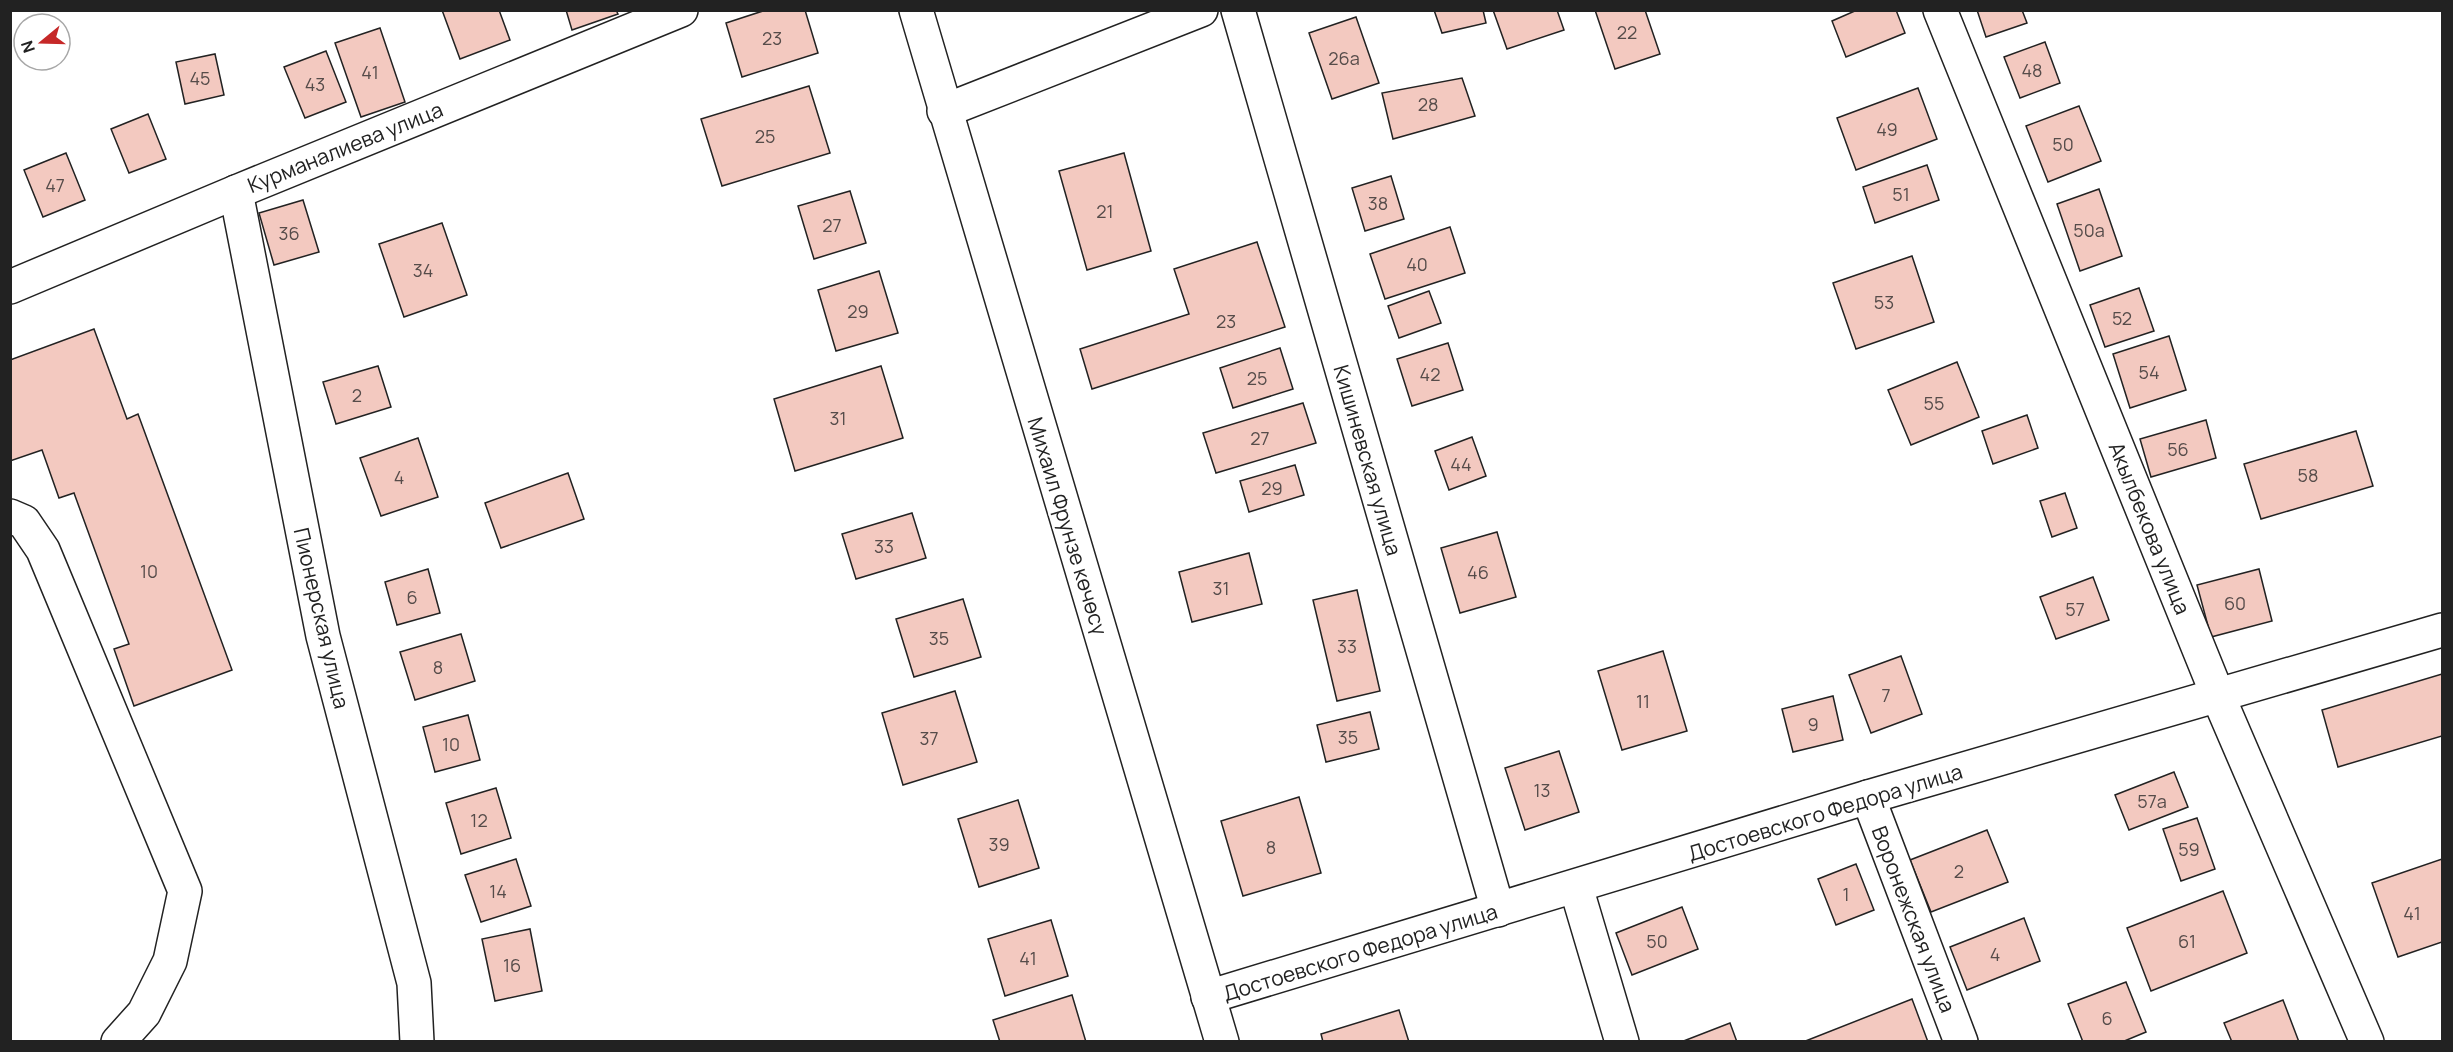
<svg xmlns="http://www.w3.org/2000/svg" width="2453" height="1052" font-family="Manrope,sans-serif">
<style>
.building{fill:#f3c9c0;stroke:#222;stroke-width:1.5}
.lines{fill:none;stroke-linecap:round;stroke-linejoin:round}
.minor-casing{stroke:#222;stroke-width:36}
.major-casing{stroke:#222;stroke-width:36}
.minor{stroke:#fff;stroke-width:33}
.major{stroke:#fff;stroke-width:33}
.labels{text-anchor:middle;dominant-baseline:central;stroke-width:4.5;stroke-linejoin:round;paint-order:stroke}
.number-label{font-size:18px;fill:#564c4a}
.street-label{font-size:21px;fill:#222;stroke:#fff}
</style>
<rect width="100%" height="100%" fill="#fff"/>
<g class="building">
<path d="M442,10h57l11,30 -50,19z"/>
<path d="M566,10h50l2,4 -46,16z"/>
<path d="M766,10h39l13,43 -76,24 -16,-54z"/>
<path d="M1434,10h49l3,13 -44,10z"/>
<path d="M1493,10h64l7,20 -57,19z"/>
<path d="M1595,10h50l15,44 -45,15z"/>
<path d="M1857,10h39l9,23 -59,24 -14,-36z"/>
<path d="M1977,10h45l5,13 -41,14z"/>
<path d="M1356,17l23,66 -47,16 -23,-66z"/>
<path d="M380,28l25,74 -44,15 -26,-74z"/>
<path d="M2045,42l15,41 -40,15 -16,-41z"/>
<path d="M326,51l20,51 -41,16 -21,-51z"/>
<path d="M215,54l9,41 -39,9 -9,-42z"/>
<path d="M1462,78l13,38 -82,23 -11,-46z"/>
<path d="M809,86l21,67 -108,33 -21,-67z"/>
<path d="M1918,88l19,51 -81,31 -19,-52z"/>
<path d="M2079,106l22,55 -53,21 -22,-56z"/>
<path d="M148,114l18,45 -37,14 -18,-44z"/>
<path d="M66,153l19,47 -42,17 -19,-47z"/>
<path d="M1124,153l27,98 -64,19 -28,-99z"/>
<path d="M1927,165l12,35 -64,23 -12,-36z"/>
<path d="M1391,176l13,43 -39,12 -13,-43z"/>
<path d="M2099,189l23,67 -42,15 -23,-67z"/>
<path d="M850,191l16,52 -52,16 -16,-53z"/>
<path d="M303,200l16,52 -45,13 -15,-52z"/>
<path d="M442,223l25,72 -63,22 -25,-73z"/>
<path d="M1450,227l15,46 -80,26 -15,-45z"/>
<path d="M1257,242l28,85 -193,62 -12,-40 109,-35 -15,-45z"/>
<path d="M1912,256l22,66 -78,27 -23,-66z"/>
<path d="M879,271l19,62 -62,18 -18,-61z"/>
<path d="M2139,288l15,43 -49,16 -15,-42z"/>
<path d="M1429,291l12,32 -42,15 -11,-32z"/>
<path d="M94,329l33,90 11,-5 94,256 -98,36 -20,-57 15,-5 -55,-151 -15,5 -17,-48 -32,11v-101z"/>
<path d="M2169,336l17,54 -56,18 -17,-54z"/>
<path d="M1448,343l15,47 -51,16 -15,-47z"/>
<path d="M1280,348l13,41 -60,19 -13,-40z"/>
<path d="M1957,362l22,55 -68,28 -23,-55z"/>
<path d="M378,366l13,41 -55,17 -13,-42z"/>
<path d="M881,366l22,72 -108,33 -21,-72z"/>
<path d="M1303,403l13,40 -100,30 -13,-40z"/>
<path d="M2027,415l11,33 -45,16 -11,-33z"/>
<path d="M2206,420l10,38 -65,19 -11,-38z"/>
<path d="M2356,431l17,55 -112,33 -17,-55z"/>
<path d="M1472,437l14,39 -37,14 -14,-39z"/>
<path d="M418,438l20,59 -57,19 -21,-58z"/>
<path d="M1295,465l9,30 -55,17 -9,-31z"/>
<path d="M568,473l16,46 -83,29 -16,-45z"/>
<path d="M2065,493l12,35 -25,9 -12,-36z"/>
<path d="M912,513l14,45 -70,21 -14,-45z"/>
<path d="M1497,532l19,65 -56,16 -19,-65z"/>
<path d="M1249,553l13,51 -70,18 -13,-50z"/>
<path d="M428,569l12,44 -43,12 -12,-43z"/>
<path d="M2259,569l13,52 -61,16 -14,-52z"/>
<path d="M2093,577l16,43 -53,19 -16,-42z"/>
<path d="M1357,590l23,101 -43,10 -24,-101z"/>
<path d="M963,599l18,58 -67,20 -18,-58z"/>
<path d="M461,634l14,47 -60,19 -15,-48z"/>
<path d="M1663,651l24,80 -65,19 -24,-79z"/>
<path d="M1901,656l21,58 -51,19 -22,-58z"/>
<path d="M2442,674v62l-104,31 -16,-57z"/>
<path d="M955,691l22,71 -74,23 -21,-72z"/>
<path d="M1833,696l10,44 -50,12 -11,-43z"/>
<path d="M1370,712l9,37 -53,13 -9,-37z"/>
<path d="M468,715l12,45 -45,12 -12,-45z"/>
<path d="M1559,751l20,61 -54,18 -20,-62z"/>
<path d="M2174,772l14,35 -59,23 -14,-35z"/>
<path d="M496,788l15,50 -50,16 -15,-51z"/>
<path d="M1299,797l22,76 -78,23 -22,-75z"/>
<path d="M1018,800l21,68 -60,19 -21,-68z"/>
<path d="M2197,818l18,51 -34,12 -18,-52z"/>
<path d="M1987,830l21,52 -77,30 -21,-52z"/>
<path d="M516,859l15,47 -50,16 -16,-47z"/>
<path d="M2442,859v83l-44,15 -26,-74z"/>
<path d="M1856,864l18,46 -38,15 -18,-46z"/>
<path d="M2223,891l24,62 -96,38 -24,-63z"/>
<path d="M1682,907l16,42 -66,26 -16,-42z"/>
<path d="M2024,918l16,43 -73,29 -17,-43z"/>
<path d="M1051,920l17,56 -63,20 -17,-57z"/>
<path d="M530,929l12,62 -47,10 -13,-62z"/>
<path d="M2126,982l20,50 -24,10h-39l-15,-38z"/>
<path d="M1072,995l14,47h-86l-7,-22z"/>
<path d="M1912,999l16,43h-125z"/>
<path d="M2283,1000l16,42h-67l-8,-19z"/>
<path d="M1399,1010l10,32h-86l-2,-8z"/>
<path d="M1730,1023l7,19h-56z"/>
</g>
<g class="lines">
<defs>
<g id="minor">
<path d="M1238,10l260,900"/>
<path d="M1940,10l278,686 149,346"/>
<path d="M944,111l257,-101"/>
<path d="M236,192l87,444 91,347 3,59"/>
<path d="M10,287l226,-95 445,-182"/>
<path d="M10,516l14,6 19,28 142,341 -15,70 -26,52 -26,29"/>
<path d="M1868,797l93,245"/>
<path d="M1576,887l46,155"/>
<path d="M1208,997l660,-200 574,-167"/>
</g>
<path id="major" d="M916,10l306,1032"/>
</defs>
<use href="#minor" class="minor-casing"/>
<use href="#major" class="major-casing"/>
<use href="#minor" class="minor"/>
<use href="#major" class="major"/>
</g>
<g class="labels">
<g class="number-label">
<text x="1627" y="32">22</text>
<text x="772" y="38">23</text>
<text x="1344" y="58">26а</text>
<text x="2032" y="70">48</text>
<text x="370" y="72">41</text>
<text x="200" y="78">45</text>
<text x="315" y="84">43</text>
<text x="1428" y="104">28</text>
<text x="1887" y="129">49</text>
<text x="765" y="136">25</text>
<text x="2063" y="144">50</text>
<text x="55" y="185">47</text>
<text x="1901" y="194">51</text>
<text x="1378" y="203">38</text>
<text x="1105" y="211">21</text>
<text x="832" y="225">27</text>
<text x="2089" y="230">50а</text>
<text x="289" y="233">36</text>
<text x="1417" y="264">40</text>
<text x="423" y="270">34</text>
<text x="1884" y="302">53</text>
<text x="858" y="311">29</text>
<text x="2122" y="318">52</text>
<text x="1226" y="321">23</text>
<text x="2149" y="372">54</text>
<text x="1430" y="374">42</text>
<text x="1257" y="378">25</text>
<text x="357" y="395">2</text>
<text x="1934" y="403">55</text>
<text x="838" y="418">31</text>
<text x="1260" y="438">27</text>
<text x="2178" y="449">56</text>
<text x="1461" y="464">44</text>
<text x="2308" y="475">58</text>
<text x="399" y="477">4</text>
<text x="1272" y="488">29</text>
<text x="884" y="546">33</text>
<text x="149" y="571">10</text>
<text x="1478" y="572">46</text>
<text x="1221" y="588">31</text>
<text x="412" y="597">6</text>
<text x="2235" y="603">60</text>
<text x="2075" y="609">57</text>
<text x="939" y="638">35</text>
<text x="1347" y="646">33</text>
<text x="438" y="667">8</text>
<text x="1886" y="695">7</text>
<text x="1643" y="701">11</text>
<text x="1813" y="724">9</text>
<text x="1348" y="737">35</text>
<text x="929" y="738">37</text>
<text x="451" y="744">10</text>
<text x="1542" y="790">13</text>
<text x="2152" y="801">57a</text>
<text x="479" y="820">12</text>
<text x="999" y="844">39</text>
<text x="1271" y="847">8</text>
<text x="2189" y="849">59</text>
<text x="1959" y="871">2</text>
<text x="498" y="891">14</text>
<text x="1846" y="894">1</text>
<text x="2412" y="913">41</text>
<text x="1657" y="941">50</text>
<text x="2187" y="941">61</text>
<text x="1995" y="954">4</text>
<text x="1028" y="958">41</text>
<text x="512" y="965">16</text>
<text x="2107" y="1018">6</text>
</g>
<g class="street-label">
<text transform="translate(345 147) rotate(-22)">Курманалиева улица</text>
<text transform="translate(1368 460) rotate(74)">Кишиневская улица</text>
<text transform="translate(1068 526) rotate(73)">Михаил Фрунзе көчөсү</text>
<text transform="translate(2150 528) rotate(68)">Акылбекова улица</text>
<text transform="translate(322 618) rotate(77)">Пионерская улица</text>
<text transform="translate(1825 812) rotate(-17)">Достоевского Федора улица</text>
<text transform="translate(1914 919) rotate(69)">Воронежская улица</text>
<text transform="translate(1360 952) rotate(-17)">Достоевского Федора улица</text>
</g>
</g>
<rect width="2453" height="1052" fill="none" stroke="#222222" stroke-width="24"/>
<g transform="translate(42 42) rotate(251)"><circle r="28" fill="#ffffff" stroke="#a7a7a7" stroke-width="1.5"/>
<path d="M0-4.5L10 22L0 15L-10 22Z" fill="#c62828"/>
<text y="-9" font-size="16" font-weight="bold" text-anchor="middle" fill="#222222">N</text>
</g>
</svg>
